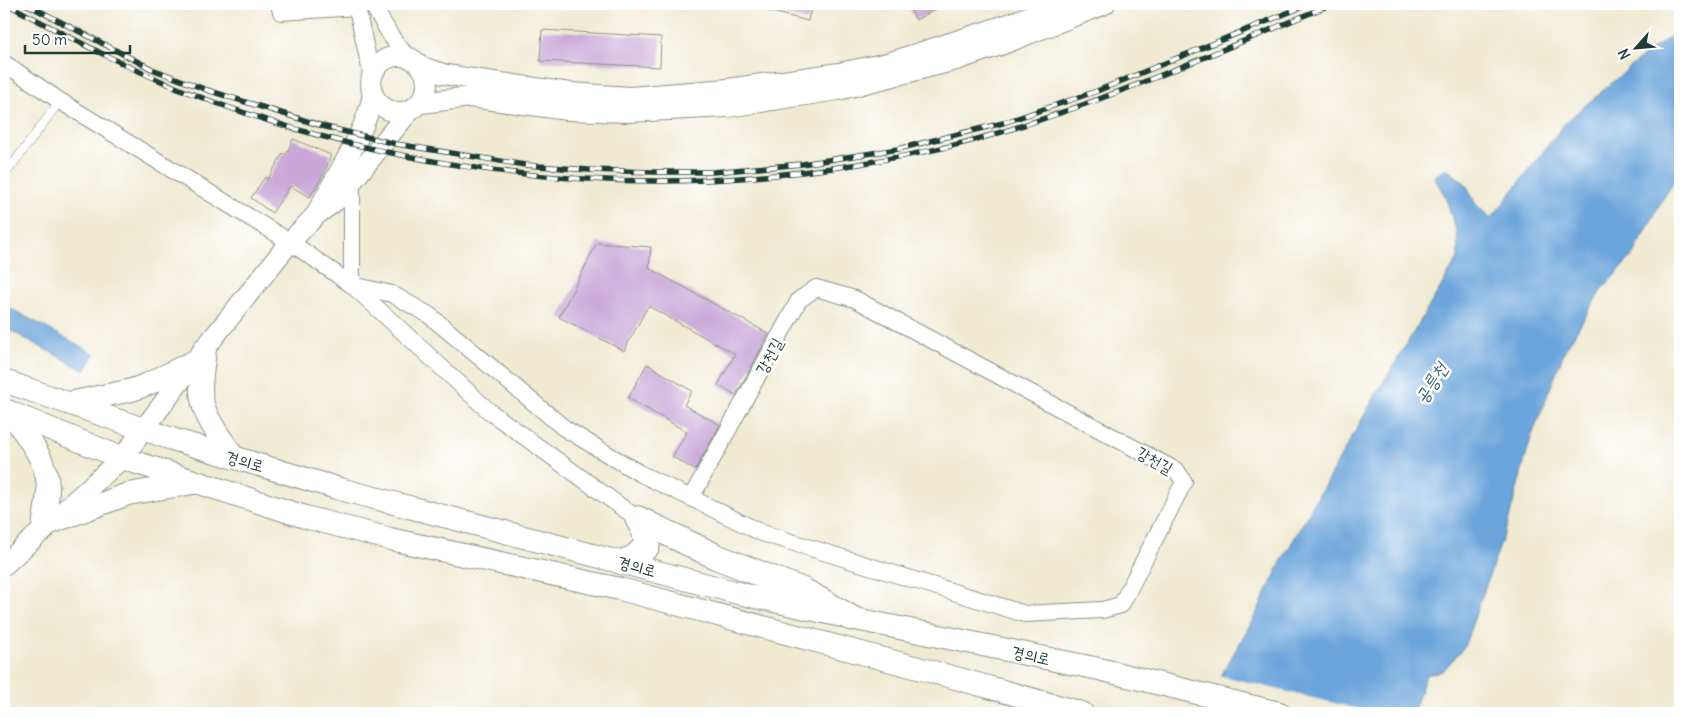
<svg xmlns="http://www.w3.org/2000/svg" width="1684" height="717" font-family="Delius,'Poor Story',sans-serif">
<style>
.water{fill:#6ca5db;stroke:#467188}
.pier{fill:#f0ead3}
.building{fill:#c9a7d8}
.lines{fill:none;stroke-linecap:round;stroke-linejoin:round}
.service-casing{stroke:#889484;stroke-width:9}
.minor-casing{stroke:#889484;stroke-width:18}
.tertiary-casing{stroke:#889484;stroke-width:22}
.secondary-casing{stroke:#889484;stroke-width:24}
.primary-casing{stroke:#889484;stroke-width:27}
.service{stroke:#fff;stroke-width:8}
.minor{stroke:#fff;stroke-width:16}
.tertiary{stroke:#fff;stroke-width:20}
.secondary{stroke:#fff;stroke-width:22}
.primary{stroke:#fff;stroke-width:25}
.rail-casing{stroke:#1f3d34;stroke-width:5.5}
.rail{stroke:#fff;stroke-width:4;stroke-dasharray:11;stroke-linecap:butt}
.labels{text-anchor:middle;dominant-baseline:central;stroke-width:5;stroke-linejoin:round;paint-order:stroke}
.street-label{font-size:16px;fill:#1f3d34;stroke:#fff}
.water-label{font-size:18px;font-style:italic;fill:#3a616e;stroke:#fff}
</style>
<rect width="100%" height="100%" fill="#fff"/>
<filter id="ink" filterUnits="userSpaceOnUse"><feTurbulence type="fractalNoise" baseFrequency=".02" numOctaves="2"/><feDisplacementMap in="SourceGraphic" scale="10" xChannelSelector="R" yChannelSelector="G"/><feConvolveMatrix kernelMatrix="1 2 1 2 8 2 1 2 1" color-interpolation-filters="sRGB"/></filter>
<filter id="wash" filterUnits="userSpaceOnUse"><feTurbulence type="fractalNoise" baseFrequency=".0096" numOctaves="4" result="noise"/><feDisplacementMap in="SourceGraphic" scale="20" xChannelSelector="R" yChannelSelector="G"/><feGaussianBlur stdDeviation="1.12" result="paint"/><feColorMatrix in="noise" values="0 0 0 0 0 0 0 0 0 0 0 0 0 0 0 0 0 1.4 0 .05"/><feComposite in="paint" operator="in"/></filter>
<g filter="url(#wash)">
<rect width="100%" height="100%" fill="#f0ead3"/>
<g class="water">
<path d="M1680,31v145l-3,2 -15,22 -28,54 -32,35 -37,61 -34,88 -24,88 -43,121 -21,24 -17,4 -13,38h-213l56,-99 26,-54 92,-162 84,-140 -1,-25 -12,-37 -11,-19 12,-9 20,16 9,19 16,16 75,-97 83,-71z"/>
<path d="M4,305l91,49 -10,17 -81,-44z"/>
</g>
<path class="pier" d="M1218,675l157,38h-171l-6,-1z"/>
<g id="blocks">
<g class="building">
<path d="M757,4h55l-4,17 -52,-13z"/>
<path d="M907,4h38l-29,16z"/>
<path d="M542,30l119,7 -1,30 -120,-6z"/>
<path d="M293,139l38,16 -6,17 -15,25 -20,-11 -18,27 -21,-15 14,-21 3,2 15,-26 3,2z"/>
<path d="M597,243l54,4 -2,21 120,66 -33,61 -18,-10 17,-31 -87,-48 -24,45 -65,-34z"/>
<path d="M647,364l45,27 -8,14 36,20 -25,45 -23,-13 15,-25 -59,-34z"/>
</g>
</g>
</g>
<g filter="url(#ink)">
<use href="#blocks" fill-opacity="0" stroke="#889484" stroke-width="1"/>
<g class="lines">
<defs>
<path id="service" d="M4,176l56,-75"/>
<g id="minor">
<path d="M279,4l2,8 75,-5"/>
<path d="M356,4l16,73"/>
<path d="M372,4l19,32 16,21"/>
<path d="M4,63l56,38 230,141 62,43 137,126 149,108"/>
<path d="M352,183v102l40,9 37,21 135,113 75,45 52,25 108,-198 17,-12 39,11 322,172 7,11 -63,123 -19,5 -77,4 -263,-81 -71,-35"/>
</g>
<g id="tertiary">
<circle cx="399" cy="84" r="28"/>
<path d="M422,67l21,7 24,4 103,15 60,4 97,-8 112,-16 49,-10 121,-39 51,-20"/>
<path d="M421,103l49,-6 98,13 60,2 100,-5 110,-17 118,-30 47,-16 102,-40"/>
<path d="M318,211c19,-39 46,-74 55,-116"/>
<path d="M4,565l118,-107 83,-110 85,-106 26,-27 22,-16 71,-88"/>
</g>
<g id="secondary">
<path d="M205,348c-1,14 -4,29 -4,43 1,26 20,46 33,67"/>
<path d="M4,381l168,58 168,50 402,105 109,24 248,51 180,44"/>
<path d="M69,403l63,-13 16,-6 47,-23"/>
<path d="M4,410l118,48 183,59 85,22 230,50 332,88 130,36"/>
<path d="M10,412c16,24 39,49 38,79 -1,13 -4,26 -5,39"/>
<path d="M50,523l78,-29 65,-11"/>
</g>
<g id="primary">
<path d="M638,519l79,38 87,34 47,27"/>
<path d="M622,562l12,-4 13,-12 -2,-13 -7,-14"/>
</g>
</defs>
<use href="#service" class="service-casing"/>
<use href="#minor" class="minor-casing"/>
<use href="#tertiary" class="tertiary-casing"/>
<use href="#secondary" class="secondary-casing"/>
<use href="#primary" class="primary-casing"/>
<use href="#service" class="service"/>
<use href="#minor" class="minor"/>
<use href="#tertiary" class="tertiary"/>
<use href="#secondary" class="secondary"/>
<use href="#primary" class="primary"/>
<defs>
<g id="rail">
<path d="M7,4c65,35 131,70 201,96 157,58 330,87 498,80 51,-2 102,-8 153,-16 45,-8 91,-16 136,-30 115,-34 226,-84 337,-130"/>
<path d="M26,4l126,65 55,21 119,37 70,17 129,21 64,5 65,2h59l89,-8 96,-15 105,-26 94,-32 212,-87"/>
</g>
</defs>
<use href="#rail" class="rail-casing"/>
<use href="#rail" class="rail"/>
</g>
</g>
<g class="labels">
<g class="street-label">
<text transform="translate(769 356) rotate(-61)">강천길</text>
<text transform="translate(1155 460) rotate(29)">강천길</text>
<text transform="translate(245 461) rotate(16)">경의로</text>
<text transform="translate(637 566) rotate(15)">경의로</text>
<text transform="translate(1031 655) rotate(12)">경의로</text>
</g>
<g class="water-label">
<text transform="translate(1431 383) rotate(-57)">공릉천</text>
</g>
</g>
<rect width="1684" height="717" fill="none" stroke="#fff" stroke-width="20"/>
<g transform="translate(1636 48) rotate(243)" stroke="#ffffff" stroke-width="4" paint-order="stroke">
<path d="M0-4L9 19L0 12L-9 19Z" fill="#1f3d34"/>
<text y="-8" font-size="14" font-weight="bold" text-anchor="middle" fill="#1f3d34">N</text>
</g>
<path d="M25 45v8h105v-8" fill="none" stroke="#1f3d34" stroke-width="2.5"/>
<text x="32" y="45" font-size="15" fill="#1f3d34" stroke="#ffffff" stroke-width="4" paint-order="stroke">50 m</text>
</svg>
